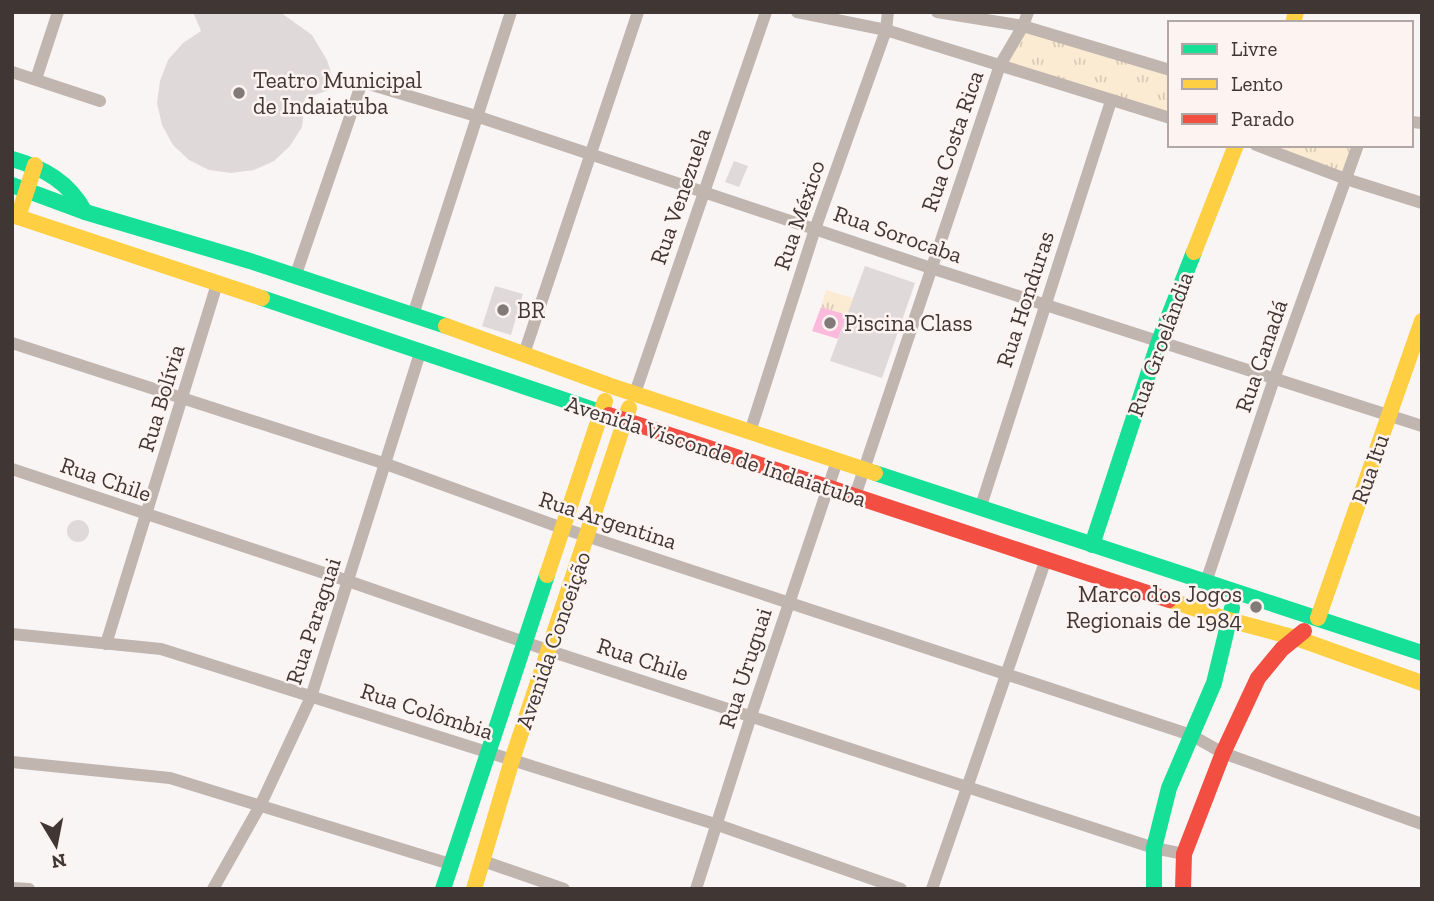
<svg xmlns="http://www.w3.org/2000/svg" width="1434" height="901" font-family="'Zilla Slab',serif">
<style>
.park{fill:url(#park-tufts)}
.water{fill:#fbbadc}
.building{fill:#dfd9da}
.lines{fill:none;stroke-linecap:round;stroke-linejoin:round}
.street{stroke:#c0b6af;stroke-width:12}
.fast{stroke:#16e098;stroke-width:16}
.slow{stroke:#ffcf43;stroke-width:16}
.jam{stroke:#f24e42;stroke-width:16}
.poi-dot{fill:#817a78;stroke:#fdf4f2;stroke-width:2.5}
.labels{text-anchor:middle;dominant-baseline:central;stroke-width:5;stroke-linejoin:round;paint-order:stroke}
.poi-label{font-size:23px;fill:#403735;stroke:#fdf4f2;text-anchor:start}
.street-label{font-size:23px;fill:#403735;stroke:#fdf4f2}
</style>
<defs>
<pattern id="park-tufts" width="24" height="20" patternUnits="userSpaceOnUse" patternTransform="scale(1.75)"><rect width="24" height="20" fill="#fcebd3"/><path d="M3 7l-1-3M5 7V3M7 7l1-3M15 17l-1-3M17 17v-4M19 17l1-3" fill="none" stroke="#d9cab6"/></pattern>
</defs>
<rect width="100%" height="100%" fill="#faf5f5"/>
<g class="park">
<path d="M1023,26l147,44v46l-170,-51z"/>
<path d="M1256,145h102l-12,34z"/>
<path d="M826,290l27,8 -6,17 -26,-8z"/>
</g>
<path class="water" d="M821,307l26,8 -9,24 -26,-8z"/>
<g class="building">
<path d="M193,12h87l32,23 15,25 9,28 -31,10 -3,29 -12,19 -16,15 -20,9 -23,3 -22,-3 -20,-10 -16,-15 -11,-20 -5,-22 3,-22 8,-21 15,-17 18,-12z"/>
<path d="M734,161l14,5 -9,21 -14,-5z"/>
<path d="M865,266l50,17 -33,95 -52,-17z"/>
<path d="M495,286l28,8 -12,41 -29,-9z"/>
<circle cx="78" cy="531" r="11"/>
</g>
<g class="lines">
<g class="street">
<path d="M797,12l89,18 284,88"/>
<path d="M937,12l86,14 147,44"/>
<path d="M12,72l88,29"/>
<path d="M36,79l22,-67"/>
<path d="M1411,122l11,1"/>
<path d="M1256,145l90,34 76,24"/>
<path d="M295,277l67,-195 114,34 455,152 491,158"/>
<path d="M413,315l98,-303"/>
<path d="M12,343l374,121 176,64 629,207 32,18 199,71"/>
<path d="M524,354l114,-342"/>
<path d="M635,393l131,-381"/>
<path d="M750,432l65,-203 71,-199 2,-18"/>
<path d="M12,469l336,112 202,70 604,197 30,6"/>
<path d="M855,496l145,-431 23,-39 5,-14"/>
<path d="M980,509l131,-408"/>
<path d="M1206,582l68,-203 84,-234"/>
<path d="M12,634l149,15 557,176 183,64"/>
<path d="M106,644l111,-360"/>
<path d="M12,762l158,16 280,86"/>
<path d="M483,861l81,28"/>
<path d="M12,888l17,1"/>
<path d="M213,889l48,-85 50,-107 109,-344"/>
<path d="M696,889l55,-173 86,-255"/>
<path d="M932,889l114,-330"/>
</g>
<g class="fast">
<path d="M12,159c32,9 57,23 73,53"/>
<path d="M12,185l73,27 165,49 196,65"/>
<path d="M262,298l347,117"/>
<path d="M875,473l547,180"/>
<path d="M1092,545l67,-204 35,-89"/>
<path d="M443,889l104,-314"/>
<path d="M1154,889v-41l15,-60 45,-105 18,-75"/>
</g>
<g class="slow">
<path d="M1293,23l3,-11"/>
<path d="M12,215l250,83"/>
<path d="M18,217l17,-52"/>
<path d="M1194,252l42,-107"/>
<path d="M446,326l165,60 264,87"/>
<path d="M547,575l58,-174"/>
<path d="M1169,600l60,20 67,18 126,45"/>
<path d="M1318,618l104,-297"/>
<path d="M474,889l38,-129 117,-352"/>
</g>
<g class="jam">
<path d="M609,415l560,185"/>
<path d="M1183,889l1,-35 39,-101 35,-75 24,-29 22,-18"/>
</g>
</g>
<g class="poi-dot">
<circle cx="239" cy="93" r="7"/>
<circle cx="503" cy="310" r="7"/>
<circle cx="830" cy="323" r="7"/>
<circle cx="1256" cy="607" r="7"/>
</g>
<g class="labels">
<g class="poi-label">
<text x="253" y="80">Teatro Municipal<tspan x="253" dy="26">de Indaiatuba</tspan></text>
<text x="517" y="310">BR</text>
<text x="844" y="323">Piscina Class</text>
<text x="1242" y="594" text-anchor="end">Marco dos Jogos<tspan x="1242" dy="26">Regionais de 1984</tspan></text>
</g>
<g class="street-label">
<text transform="translate(952 141) rotate(-71)">Rua Costa Rica</text>
<text transform="translate(680 196) rotate(-71)">Rua Venezuela</text>
<text transform="translate(799 215) rotate(-71)">Rua México</text>
<text transform="translate(898 234) rotate(19)">Rua Sorocaba</text>
<text transform="translate(1025 299) rotate(-72)">Rua Honduras</text>
<text transform="translate(1160 344) rotate(-70)">Rua Groelândia</text>
<text transform="translate(1261 356) rotate(-71)">Rua Canadá</text>
<text transform="translate(161 398) rotate(-73)">Rua Bolívia</text>
<text transform="translate(716 451) rotate(18)">Avenida Visconde de Indaiatuba</text>
<text transform="translate(1370 469) rotate(-71)">Rua Itu</text>
<text transform="translate(106 479) rotate(19)">Rua Chile</text>
<text transform="translate(608 520) rotate(18)">Rua Argentina</text>
<text transform="translate(313 621) rotate(-72)">Rua Paraguai</text>
<text transform="translate(553 640) rotate(-71)">Avenida Conceição</text>
<text transform="translate(643 659) rotate(18)">Rua Chile</text>
<text transform="translate(745 668) rotate(-72)">Rua Uruguai</text>
<text transform="translate(427 711) rotate(18)">Rua Colômbia</text>
</g>
</g>
<rect width="1434" height="901" fill="none" stroke="#403735" stroke-width="28"/>
<rect x="1168" y="21" width="245" height="126" fill="#fdf4f2" stroke="#b1a8a6" stroke-width="2"/>
<rect x="1182" y="44" width="35" height="10" fill="#16e098" stroke="#b1a8a6" stroke-width="2"/>
<text x="1231" y="56" font-size="21" fill="#403735">Livre</text>
<rect x="1182" y="79" width="35" height="10" fill="#ffcf43" stroke="#b1a8a6" stroke-width="2"/>
<text x="1231" y="91" font-size="21" fill="#403735">Lento</text>
<rect x="1182" y="114" width="35" height="10" fill="#f24e42" stroke="#b1a8a6" stroke-width="2"/>
<text x="1231" y="126" font-size="21" fill="#403735">Parado</text>
<g transform="translate(56 845) rotate(170)" stroke="#fdf4f2" stroke-width="5" paint-order="stroke">
<path d="M0-5L12 26L0 18L-12 26Z" fill="#403735"/>
<text y="-10" font-size="19" font-weight="bold" text-anchor="middle" fill="#403735">N</text>
</g>
</svg>
